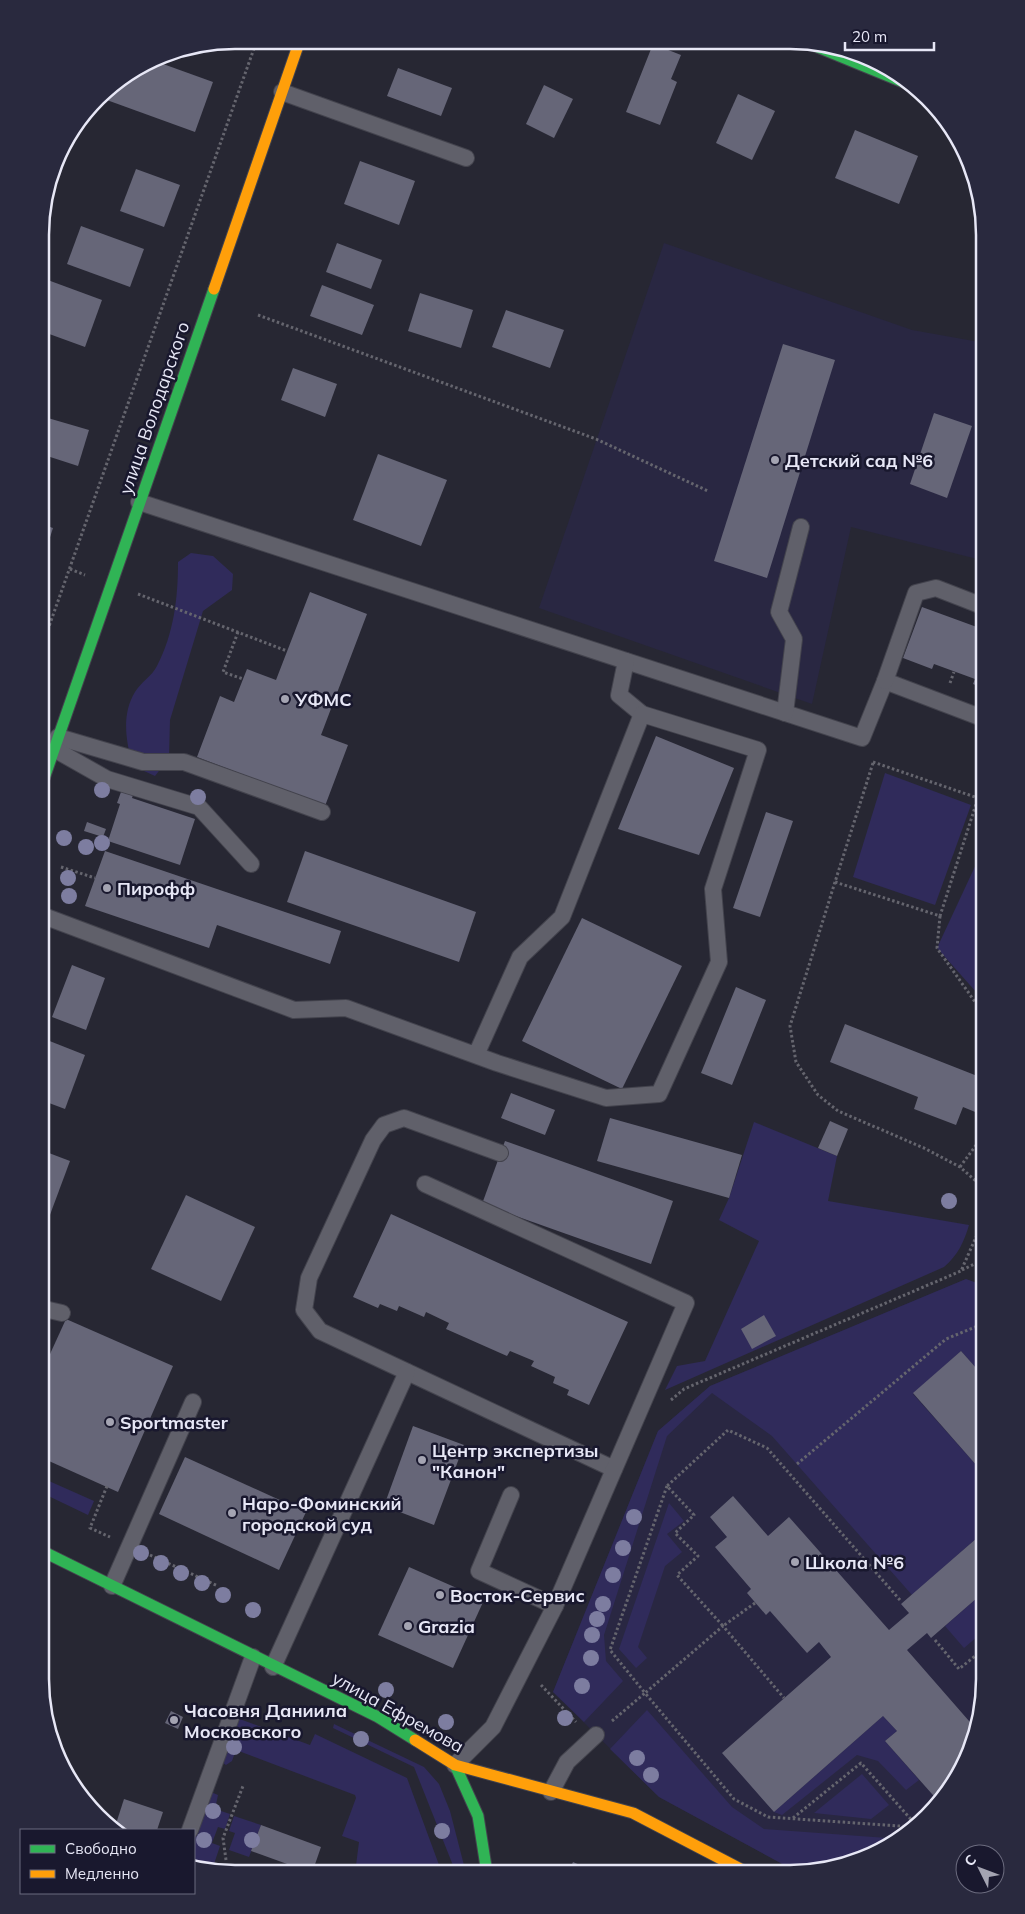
<svg xmlns="http://www.w3.org/2000/svg" width="1025" height="1914" font-family="Mulish,sans-serif">
<style>
.built{fill:#292742}
.green{fill:#302b5b}
.building{fill:#666678}
.lines{fill:none;stroke-linecap:round;stroke-linejoin:round}
.lane-casing{stroke:#43434d;stroke-width:18}
.fast-casing{stroke:#43434d;stroke-width:13}
.slow-casing{stroke:#43434d;stroke-width:13}
.path{stroke:#65656e;stroke-width:3;stroke-dasharray:2.5 2.5;stroke-linecap:butt}
.lane{stroke:#60606a;stroke-width:16}
.fast{stroke:#30b455;stroke-width:11}
.slow{stroke:#ff9f0a;stroke-width:11}
.tree{fill:#7d7da0}
.poi-dot{fill:#a4a4b2;stroke:#19182e;stroke-width:2}
.labels{text-anchor:middle;dominant-baseline:central;stroke-width:5;stroke-linejoin:round;paint-order:stroke}
.street-label{font-size:18px;fill:#e7e7f6;stroke:#19182e}
.poi-label{font-size:18px;font-weight:bold;fill:#e7e7f6;stroke:#19182e;text-anchor:start}
.rim{fill:none;stroke:#e7e7f6;stroke-width:2.5}
</style>
<rect width="100%" height="100%" fill="#272733"/>
<g class="built">
<path d="M664,243l248,87 73,13v218l-134,-34 -39,177 -273,-96z"/>
<path d="M966,1279l19,7v407l-15,61 -25,44 -46,43 -46,23 -54,9 -140,-76 -106,-105 105,-261 52,-45z"/>
</g>
<g class="green">
<path d="M191,553l22,3 20,18 -1,16 -29,21 -33,109 -1,38 -14,18 -22,-10c-7,-24 -12,-51 2,-74 6,-10 17,-16 22,-26 17,-33 21,-68 21,-104z"/>
<path d="M885,773l86,32 -36,100 -82,-28z"/>
<path d="M985,845v157l-48,-54z"/>
<path d="M754,1122l83,34 -9,45 141,24c-5,17 -11,30 -25,42l-279,123 12,-24 28,-5 54,-120 -40,-21 10,-22z"/>
<path d="M966,1279l19,7v92l-24,-27 -48,43 72,81v56l-73,64 -140,-159 -60,-43 -45,43 -63,199 2,26 17,20 -39,41 -31,-30 105,-261 52,-45z"/>
<path d="M40,1477l54,24 -6,14 -48,-23z"/>
<path d="M669,1503l15,18 -17,13 15,18 -17,14 -27,81 9,11 -11,10 -17,-19z"/>
<path d="M985,1591v39l-21,18 -19,-22z"/>
<path d="M647,1710l85,97 32,22 137,10 -48,25 -54,9 -140,-76 -49,-48z"/>
<path d="M883,1716l14,15 -12,10 34,39 -13,10 -28,-29 -21,-6 -75,60 -8,-3z"/>
<path d="M237,1718l73,27 5,-11 92,44 35,95h-87l4,-31 -17,-6 14,-38 -1,-3 -119,-45 -4,11 -6,4 -4,-3z"/>
<path d="M334,1724l90,43 15,17 11,27 16,62h-10l-42,-106 -81,-39z"/>
<path d="M862,1774l27,31 -18,14 -57,-6z"/>
<path d="M211,1792l7,3 -3,14 15,5 -5,15 -7,-2 -6,16 8,3 -7,21 13,5 -25,-2 -7,-12v-21z"/>
<path d="M234,1816l27,9 -12,32 -20,-7 6,-17 -6,-2z"/>
</g>
<g class="building">
<path d="M653,44l28,11 -10,24 6,3 -17,43 -34,-13z"/>
<path d="M152,60l61,22 -18,50 -91,-33 4,-12z"/>
<path d="M398,68l54,20 -11,28 -54,-20z"/>
<path d="M544,85l29,14 -19,39 -28,-14z"/>
<path d="M738,94l37,17 -23,49 -36,-17z"/>
<path d="M855,130l63,26 -19,48 -64,-26z"/>
<path d="M360,161l55,20 -16,44 -55,-21z"/>
<path d="M136,169l44,16 -16,42 -44,-16z"/>
<path d="M81,226l63,23 -14,38 -63,-23z"/>
<path d="M337,243l45,17 -11,29 -45,-17z"/>
<path d="M45,279l57,21 -17,47 -44,-16 1,-44z"/>
<path d="M322,285l52,20 -12,30 -52,-19z"/>
<path d="M420,293l53,17 -12,38 -53,-17z"/>
<path d="M506,310l58,20 -14,38 -58,-21z"/>
<path d="M783,344l52,16 -68,218 -53,-17z"/>
<path d="M293,368l44,16 -12,33 -44,-17z"/>
<path d="M934,413l38,13 -25,72 -37,-14z"/>
<path d="M41,416l48,14 -11,36 -37,-12z"/>
<path d="M378,454l69,26 -26,66 -68,-26z"/>
<path d="M41,524l12,4 -11,34h-1z"/>
<path d="M310,592l57,22 -46,121 27,10 -23,61 -128,-49 23,-61 14,6 13,-33 29,11z"/>
<path d="M922,607l63,23v59l-12,-5 2,-5 -41,-15 -2,5 -29,-11z"/>
<path d="M656,736l78,32 -35,87 -81,-26z"/>
<path d="M121,792l12,3 -1,3 63,21 -15,46 -72,-24 12,-37 -3,-1z"/>
<path d="M766,812l27,9 -33,96 -27,-9z"/>
<path d="M87,822l19,7 -3,8 -19,-6z"/>
<path d="M105,851l236,80 -11,33 -113,-39 -8,23 -124,-42z"/>
<path d="M305,851l171,61 -17,50 -172,-60z"/>
<path d="M582,918l100,48 -60,123 -100,-48z"/>
<path d="M72,965l33,13 -19,52 -34,-13z"/>
<path d="M736,987l30,13 -34,85 -31,-12z"/>
<path d="M845,1024l140,55v37l-22,-9 -7,18 -42,-16 4,-12 -88,-35z"/>
<path d="M42,1038l43,17 -20,54 -24,-9z"/>
<path d="M511,1093l44,17 -10,25 -44,-17z"/>
<path d="M610,1118l132,37 -13,43 -132,-37z"/>
<path d="M830,1121l18,8 -11,27 -19,-8z"/>
<path d="M505,1141l168,60 -22,63 -169,-60z"/>
<path d="M41,1150l29,11 -29,78h-1z"/>
<path d="M186,1195l69,32 -34,74 -70,-32z"/>
<path d="M391,1214l237,108 -39,83 -22,-10 2,-5 -16,-7 2,-6 -24,-11 3,-5 -24,-10 -3,5 -61,-27 3,-6 -23,-11 -2,5 -25,-11 -2,5 -17,-7 -2,4 -25,-11z"/>
<path d="M764,1315l12,21 -24,13 -11,-20z"/>
<path d="M66,1319l107,47 -55,126 -78,-35v-81z"/>
<path d="M961,1351l24,27v97l-72,-82z"/>
<path d="M413,1426l51,19 -30,80 -50,-19z"/>
<path d="M185,1457l121,55 -27,58 -120,-56z"/>
<path d="M733,1496l35,40 21,-19 100,113 20,-17 -8,-9 84,-73v60l-54,47 -4,-5 -20,17 69,79 -6,25 -25,44 -5,5 -55,-62 12,-10 -14,-15 -109,96 -52,-59 109,-96 -12,-15 -12,11 -37,-42 -4,4 -19,-22 4,-4 -36,-42 12,-10 -17,-20z"/>
<path d="M409,1567l75,33 -31,68 -75,-33z"/>
<path d="M171,1711l12,6 -5,12 -13,-6z"/>
<path d="M124,1799l39,13 -6,18h-43z"/>
<path d="M261,1825l60,22 -9,26 -61,-22z"/>
<path d="M573,1862l25,11h-30z"/>
</g>
<g class="lines">
<defs>
<g id="lane">
<path d="M282,92l184,66"/>
<path d="M139,502l723,236 23,-57 100,38"/>
<path d="M626,661l-7,34 23,19"/>
<path d="M885,681l31,-88 20,-5 49,19"/>
<path d="M785,713l9,-74 -15,-27 22,-85"/>
<path d="M58,737l85,25h41l138,50"/>
<path d="M41,745l13,4 53,30 92,28 52,57"/>
<path d="M41,915l253,95 52,-2 151,55 109,35 53,-4 60,-132 -6,-73 45,-139 -116,-36 -80,203 -42,40 -44,98"/>
<path d="M500,1153l-96,-35 -20,7 -11,15 -64,138 -5,32 16,21 294,138"/>
<path d="M425,1184l261,119 -131,303 -62,121 -38,38"/>
<path d="M40,1308l22,5"/>
<path d="M511,1495l-32,76 76,35"/>
<path d="M112,1586l81,-184"/>
<path d="M273,1667l134,-295"/>
<path d="M551,1792l16,-30 29,-27"/>
<path d="M190,1830l63,-173"/>
</g>
<g id="fast">
<path d="M810,44l110,45"/>
<path d="M41,787l173,-498"/>
<path d="M40,1550l338,167 37,23"/>
<path d="M455,1765l23,51 9,57"/>
</g>
<g id="slow">
<path d="M214,289l86,-249"/>
<path d="M415,1740l40,25 178,48 117,61"/>
</g>
</defs>
<use href="#lane" class="lane-casing"/>
<use href="#fast" class="fast-casing"/>
<use href="#slow" class="slow-casing"/>
<g class="path">
<path d="M258,315l338,124 112,52"/>
<path d="M70,569l15,6"/>
<path d="M138,594l149,57"/>
<path d="M238,632l-15,40 20,7"/>
<path d="M41,649l216,-609"/>
<path d="M950,683l4,-11"/>
<path d="M873,762l105,36 7,-8"/>
<path d="M873,763l-38,119 105,34 38,-118"/>
<path d="M61,867l34,11"/>
<path d="M835,882l-45,144 6,36 22,33 20,16 86,37 36,19 25,22"/>
<path d="M940,916l-3,32 48,68"/>
<path d="M960,1167l25,-34"/>
<path d="M962,1270l23,-11"/>
<path d="M671,1400l13,-11 277,-118 15,-34 9,-13"/>
<path d="M797,1464l149,-125 39,-16"/>
<path d="M107,1486l-17,42 20,9"/>
<path d="M667,1486l-57,164 35,43 78,-67 61,72"/>
<path d="M150,1555l68,31"/>
<path d="M755,1603l-32,23 -46,-51 21,-19 -23,-23 19,-18 -27,-29 61,-56 39,18 133,152"/>
<path d="M935,1640l24,29 26,-21"/>
<path d="M541,1685l35,37"/>
<path d="M612,1721l33,-28 89,106 34,18 146,10"/>
<path d="M793,1818l68,-55 55,62"/>
<path d="M226,1860l-3,-22 20,-52"/>
</g>
<use href="#lane" class="lane"/>
<use href="#fast" class="fast"/>
<use href="#slow" class="slow"/>
</g>
<g class="tree">
<circle cx="102" cy="790" r="8"/>
<circle cx="198" cy="797" r="8"/>
<circle cx="64" cy="838" r="8"/>
<circle cx="102" cy="843" r="8"/>
<circle cx="86" cy="847" r="8"/>
<circle cx="68" cy="878" r="8"/>
<circle cx="69" cy="896" r="8"/>
<circle cx="949" cy="1201" r="8"/>
<circle cx="634" cy="1517" r="8"/>
<circle cx="623" cy="1548" r="8"/>
<circle cx="141" cy="1553" r="8"/>
<circle cx="161" cy="1563" r="8"/>
<circle cx="181" cy="1573" r="8"/>
<circle cx="613" cy="1575" r="8"/>
<circle cx="202" cy="1583" r="8"/>
<circle cx="223" cy="1595" r="8"/>
<circle cx="603" cy="1604" r="8"/>
<circle cx="253" cy="1610" r="8"/>
<circle cx="597" cy="1619" r="8"/>
<circle cx="592" cy="1635" r="8"/>
<circle cx="591" cy="1658" r="8"/>
<circle cx="582" cy="1686" r="8"/>
<circle cx="386" cy="1690" r="8"/>
<circle cx="565" cy="1718" r="8"/>
<circle cx="446" cy="1722" r="8"/>
<circle cx="361" cy="1739" r="8"/>
<circle cx="234" cy="1747" r="8"/>
<circle cx="637" cy="1758" r="8"/>
<circle cx="651" cy="1775" r="8"/>
<circle cx="213" cy="1811" r="8"/>
<circle cx="442" cy="1831" r="8"/>
<circle cx="204" cy="1840" r="8"/>
<circle cx="252" cy="1840" r="8"/>
</g>
<g class="poi-dot">
<circle cx="775" cy="460" r="5"/>
<circle cx="285" cy="699" r="5"/>
<circle cx="107" cy="888" r="5"/>
<circle cx="110" cy="1422" r="5"/>
<circle cx="422" cy="1460" r="5"/>
<circle cx="232" cy="1513" r="5"/>
<circle cx="795" cy="1562" r="5"/>
<circle cx="440" cy="1595" r="5"/>
<circle cx="408" cy="1626" r="5"/>
<circle cx="174" cy="1720" r="5"/>
</g>
<g class="labels">
<g class="street-label">
<text transform="translate(154 408) rotate(-71)">улица Володарского</text>
<text transform="translate(398 1712) rotate(29)">улица Ефремова</text>
</g>
<g class="poi-label">
<text x="785" y="460">Детский сад №6</text>
<text x="295" y="699">УФМС</text>
<text x="117" y="888">Пирофф</text>
<text x="120" y="1422">Sportmaster</text>
<text x="432" y="1450">Центр экспертизы<tspan x="432" dy="21">"Канон"</tspan></text>
<text x="242" y="1503">Наро-Фоминский<tspan x="242" dy="21">городской суд</tspan></text>
<text x="805" y="1562">Школа №6</text>
<text x="450" y="1595">Восток-Сервис</text>
<text x="418" y="1626">Grazia</text>
<text x="184" y="1710">Часовня Даниила<tspan x="184" dy="21">Московского</tspan></text>
</g>
</g>
<path d="M0 0H1025V1914H0ZM235 49H790A186 186 0 0 1 976 235V1679A186 186 0 0 1 790 1865H235A186 186 0 0 1 49 1679V235A186 186 0 0 1 235 49Z" fill="#29293e" fill-rule="evenodd"/>
<path class="rim" d="M235 49H790A186 186 0 0 1 976 235V1679A186 186 0 0 1 790 1865H235A186 186 0 0 1 49 1679V235A186 186 0 0 1 235 49Z"/>
<rect x="20" y="1829" width="175" height="65" fill="#19182e" stroke="#6b6b7e"/>
<rect x="30" y="1845" width="25" height="8" fill="#30b455" stroke="#6b6b7e"/>
<text x="65" y="1854" font-size="15" fill="#e7e7f6">Свободно</text>
<rect x="30" y="1870" width="25" height="8" fill="#ff9f0a" stroke="#6b6b7e"/>
<text x="65" y="1879" font-size="15" fill="#e7e7f6">Медленно</text>
<g transform="translate(980 1869) rotate(312)"><circle r="24" fill="#19182e" stroke="#6b6b7e"/>
<path d="M0-4L9 19L0 12L-9 19Z" fill="#a4a4b2"/>
<text y="-8" font-size="14" font-weight="bold" text-anchor="middle" fill="#e7e7f6">С</text>
</g>
<path d="M845 42v8h89v-8" fill="none" stroke="#e7e7f6" stroke-width="2.5"/>
<text x="852" y="42" font-size="15" fill="#e7e7f6" stroke="#19182e" stroke-width="4" paint-order="stroke">20 m</text>
</svg>
